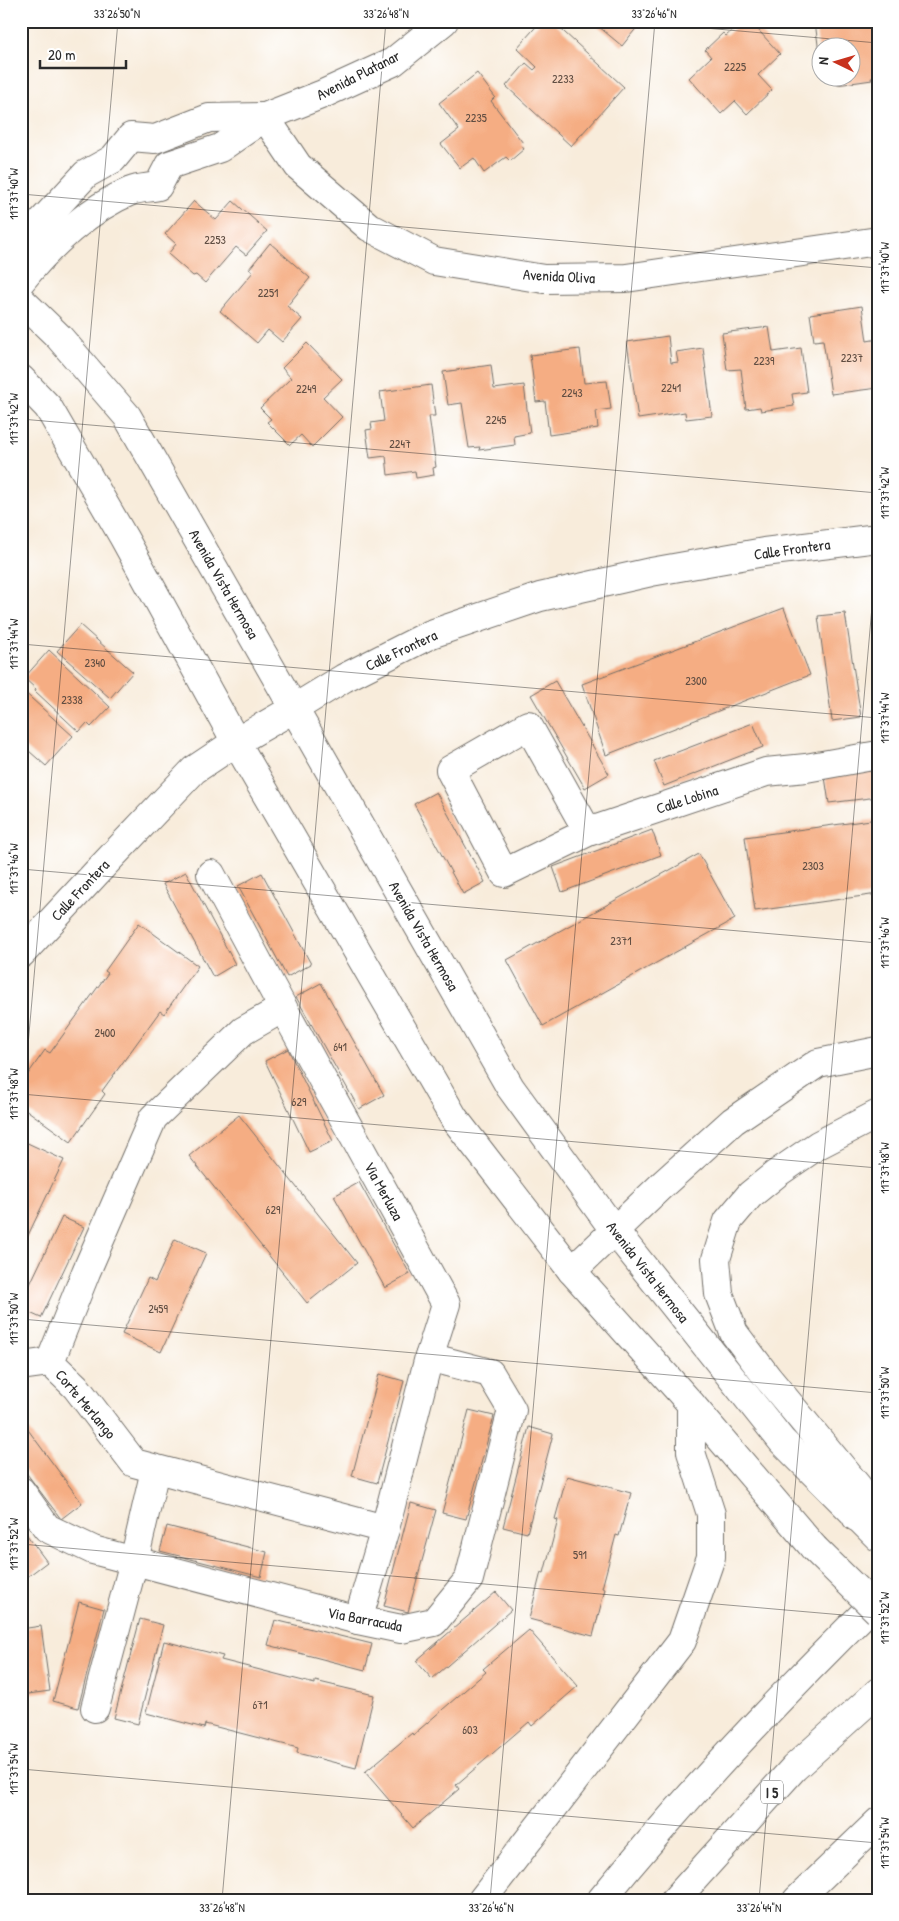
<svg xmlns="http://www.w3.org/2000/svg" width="899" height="1921" font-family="'Patrick Hand',sans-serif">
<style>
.building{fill:#f5ad83}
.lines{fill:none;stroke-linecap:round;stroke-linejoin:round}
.minor-casing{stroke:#736f69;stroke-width:30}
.major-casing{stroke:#736f69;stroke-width:30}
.highway-casing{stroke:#736f69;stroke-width:30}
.minor{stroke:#fff;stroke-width:28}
.major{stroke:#fff;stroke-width:28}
.highway{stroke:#fff;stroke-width:28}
.major-bridge-casing{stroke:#736f69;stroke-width:30;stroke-linecap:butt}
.major-bridge{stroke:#fff;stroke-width:28}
.ticks{fill:none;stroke:#2b2b2b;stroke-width:1;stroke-opacity:0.45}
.labels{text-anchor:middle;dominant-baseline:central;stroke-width:4;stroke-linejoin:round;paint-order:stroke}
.number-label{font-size:12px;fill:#5e4c41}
.shield{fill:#fff;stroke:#6b6b6b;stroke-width:1}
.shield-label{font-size:14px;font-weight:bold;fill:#2b2b2b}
.street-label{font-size:15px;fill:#2b2b2b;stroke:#fff}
.neatline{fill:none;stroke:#2b2b2b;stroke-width:2}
.ticks-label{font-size:12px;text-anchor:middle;fill:#2b2b2b}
</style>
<rect width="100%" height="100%" fill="#fff"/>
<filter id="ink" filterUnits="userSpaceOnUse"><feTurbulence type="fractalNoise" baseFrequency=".02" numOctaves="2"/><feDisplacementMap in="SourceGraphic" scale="10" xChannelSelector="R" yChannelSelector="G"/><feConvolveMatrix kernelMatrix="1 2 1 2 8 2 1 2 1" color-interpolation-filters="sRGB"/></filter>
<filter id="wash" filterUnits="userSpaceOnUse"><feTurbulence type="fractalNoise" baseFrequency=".0096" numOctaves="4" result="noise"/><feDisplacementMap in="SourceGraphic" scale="20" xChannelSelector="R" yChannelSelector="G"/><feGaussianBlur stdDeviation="1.12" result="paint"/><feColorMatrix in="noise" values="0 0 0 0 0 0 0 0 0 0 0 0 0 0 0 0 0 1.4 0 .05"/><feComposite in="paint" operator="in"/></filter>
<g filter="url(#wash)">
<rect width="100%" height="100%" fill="#f8ecdb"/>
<g id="blocks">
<g class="building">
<path d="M541,21h11l72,66 -53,59 -65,-60 20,-23 8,7 3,-3 -20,-19z"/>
<path d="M592,21h50l-20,25z"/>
<path d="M743,21h7l30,33 -22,21 14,15 -25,24 -12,-13 -14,13 -32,-36 22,-21 -6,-7 18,-17 3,3z"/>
<path d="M823,21h55v56l-7,1 1,2 -35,5 -2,-7h17v-30h-30l-2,12 -5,-38z"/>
<path d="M477,73l18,24 -4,4 32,42 -2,2 3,4 -14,12 -4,-4 -22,16 -10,-15 -14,10 -19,-24 18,-14 -20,-27z"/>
<path d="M194,201l22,19 17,-19 34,30 -21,24 -10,-8 -31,36 -9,-8 -3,1 -25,-22 8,-10 -11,-10z"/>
<path d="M270,243l40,35 -23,28 15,13 -20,23 -14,-12 -11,13 -37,-32 33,-39 -4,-3z"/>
<path d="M862,306l5,35 11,-2v33h-2l2,16 -47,6 -8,-54 -9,1 -4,-27z"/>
<path d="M769,327l4,25 28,-4 6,44 -15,2 2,12 -33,5 -1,-4 -14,2 -5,-40 -14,1 -5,-37z"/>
<path d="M668,336l3,27 7,-1 -2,-10 27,-4 9,68 -26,3 -1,-7 -47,7 -11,-77z"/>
<path d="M307,343l35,36 -19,18 19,20 -30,30 -11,-12 -11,10 -23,-23 4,-3 -11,-11 31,-30 -9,-10z"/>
<path d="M580,349l4,34 23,-2 4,28 -15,2 2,17 -49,7 -4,-34 -9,1 -6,-47z"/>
<path d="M491,365l3,24 30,-4 6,48 -16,3 1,9 -36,5 1,-3 -11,1 -7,-45 -14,2 -5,-33z"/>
<path d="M431,385l4,31h-6l7,51 -3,1 1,7 -18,3 -1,-7 -27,4 -2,-19 -16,2 -4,-28 6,-1 -1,-6 13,-2 -4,-29z"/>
<path d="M784,608l26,67 -204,80 -24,-71z"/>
<path d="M845,613l16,104 -29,4 -14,-105z"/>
<path d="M80,625l53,47 -23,26 -53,-47z"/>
<path d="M49,650l61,57 -19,20 -4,-4 -8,9 -44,-41 1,-2 -12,-11z"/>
<path d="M555,681l54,93 -24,14 -54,-93z"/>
<path d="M21,689l52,47 -27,30 -25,-22z"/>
<path d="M753,723l10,24 -99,39 -10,-25z"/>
<path d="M878,770v27l-49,6 -4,-26z"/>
<path d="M436,792l49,90 -22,12 -49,-90z"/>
<path d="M878,819v75l-123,17 -10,-74z"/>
<path d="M652,830l9,25 -99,37 -9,-25z"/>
<path d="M699,854l36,65 -192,107 -36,-66z"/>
<path d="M186,872l49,92 -22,13 -50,-93z"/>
<path d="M262,873l49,91 -24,13 -49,-91z"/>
<path d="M139,923l59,43 -34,48 -4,-3 -58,80 3,3 -34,48 -50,-36v-22l24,-34 5,3 58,-80 -3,-2z"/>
<path d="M321,983l63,112 -25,14 -63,-112z"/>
<path d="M288,1049l45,92 -24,11 -44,-91z"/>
<path d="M239,1115l118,148 -50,40 -118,-147z"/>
<path d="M21,1140l43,20 -43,90z"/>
<path d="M359,1182l51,92 -25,14 -51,-92z"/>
<path d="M62,1217l22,10 -43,91 -20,-9v-6z"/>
<path d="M175,1239l31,14 -45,99 -39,-18 26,-56 7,4z"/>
<path d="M379,1374l25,7 -27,102 -25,-7z"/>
<path d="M469,1410l25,6 -28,103 -24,-6z"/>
<path d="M23,1423l59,80 -21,16 -40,-53v-42z"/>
<path d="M529,1427l24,7 -26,99 -24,-6z"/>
<path d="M567,1476l64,17 -12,43 -3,-1 -14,53 3,1 -12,47 -64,-17 12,-47 3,1 14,-53 -3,-1z"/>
<path d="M411,1503l25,7 -28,102 -24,-6z"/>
<path d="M167,1526l100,26 -6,25 -101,-26z"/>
<path d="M21,1527l26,35 -20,15 -6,-8z"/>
<path d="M496,1592l15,18 -79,69 -16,-18z"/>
<path d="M79,1602l25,7 -26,99 -25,-7z"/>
<path d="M140,1619l23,6 -25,99 -24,-6z"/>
<path d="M275,1620l97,24 -7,26 -97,-25z"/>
<path d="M41,1626l9,65 -29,4v-66z"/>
<path d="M529,1630l49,56 -46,40 -3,-4 -73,63 3,4 -46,39 -48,-56 47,-39 1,2 73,-63 -3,-3z"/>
<path d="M164,1641l59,15 -2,4 94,24v-3l59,14 -18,73 -59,-15 1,-5 -93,-24 -1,4 -58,-15z"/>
</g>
</g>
</g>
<g filter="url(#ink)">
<use href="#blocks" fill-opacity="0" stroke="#736f69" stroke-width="1"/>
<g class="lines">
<defs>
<g id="minor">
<path d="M265,117l33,49 71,61 65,34 110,18 82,-1 252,-37"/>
<path d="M21,244l65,-70 27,-15 18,-22 24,2 54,-21 56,-1"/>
<path d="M21,281c28,-35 68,-73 110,-90 8,-3 18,-3 27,-5l11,-21 51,-17 45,-31 58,-23 70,-32 51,-41"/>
<path d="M588,832l-60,-107 -78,45 54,103 84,-41 178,-60 40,-4 72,-13"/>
<path d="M211,874l72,134 163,296 -17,53 -44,172"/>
<path d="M21,954l77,-83 96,-101 42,-28 59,-34 49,-30 87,-44 109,-37 111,-25 113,-20 114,-14"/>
<path d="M283,1008l-40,23 -90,87 -67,154 -36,90 26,25 58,76 251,66 -27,91"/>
<path d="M21,1366l29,-4"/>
<path d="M21,1491l26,37 46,22 265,70 43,9 33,-7 35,-43 43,-169 -22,-37 -61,-16"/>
<path d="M95,1708l39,-147 21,-91"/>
</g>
<g id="major">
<path d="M21,300l38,37 68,79 383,671 104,143 168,211 96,96"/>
<path d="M21,379l27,28 76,131 112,204 218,376 118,153 119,133 123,144"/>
</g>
<g id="highway">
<path d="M572,1271l90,-86 71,-64 85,-58 60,-12"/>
<path d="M856,1517c5,-12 9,-18 2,-30l-91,-110 -33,-44 -15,-39 -3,-35 12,-38 22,-26 26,-21 42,-29 60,-31"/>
<path d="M482,1900l200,-259 29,-84v-43l-20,-62v-48"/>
<path d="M601,1900c86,-105 180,-205 277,-300"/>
<path d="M675,1900l119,-132 84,-76"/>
<path d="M797,1900l81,-78"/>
</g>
</defs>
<use href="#minor" class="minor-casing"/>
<use href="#major" class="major-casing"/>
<use href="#highway" class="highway-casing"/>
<use href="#minor" class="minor"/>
<use href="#major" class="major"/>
<use href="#highway" class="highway"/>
<defs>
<path id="major-bridge" d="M814,1548l64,63"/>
</defs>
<use href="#major-bridge" class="major-bridge-casing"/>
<use href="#major-bridge" class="major-bridge"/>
</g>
</g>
<path class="ticks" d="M624,21l254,22M21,194l857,74M21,419l857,74M21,644l857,74M21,869l857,74M21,1094l857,74M21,1125l97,-1104M21,1319l857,74M21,1544l857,74M21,1769l857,74M222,1900l164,-1879M490,1900l165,-1879M759,1900l119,-1362"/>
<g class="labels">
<g class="number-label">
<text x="735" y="66">2225</text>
<text x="563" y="78">2233</text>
<text x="476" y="117">2235</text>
<text x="215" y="239">2253</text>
<text x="268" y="292">2251</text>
<text x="852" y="357">2237</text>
<text x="764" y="360">2239</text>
<text x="671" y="387">2241</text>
<text x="306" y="388">2249</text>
<text x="572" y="392">2243</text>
<text x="496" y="419">2245</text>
<text x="400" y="443">2247</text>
<text x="95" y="662">2340</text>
<text x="696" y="680">2300</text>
<text x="72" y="699">2338</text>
<text x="813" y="865">2303</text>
<text x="621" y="940">2371</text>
<text x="105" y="1032">2400</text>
<text x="340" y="1046">641</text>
<text x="299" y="1101">629</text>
<text x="273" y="1209">629</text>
<text x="158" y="1308">2459</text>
<text x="580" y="1554">591</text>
<text x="260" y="1704">671</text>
<text x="470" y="1729">603</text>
</g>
<rect class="shield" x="761" y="1780.5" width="22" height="23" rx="4"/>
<g class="shield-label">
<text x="772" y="1792">I 5</text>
</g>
<g class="street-label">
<text transform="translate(358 75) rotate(-27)">Avenida Platanar</text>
<text transform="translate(559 276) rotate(3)">Avenida Oliva</text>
<text transform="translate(792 549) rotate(-8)">Calle Frontera</text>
<text transform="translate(224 584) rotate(60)">Avenida Vista Hermosa</text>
<text transform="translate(401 650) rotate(-25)">Calle Frontera</text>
<text transform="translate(687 799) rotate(-18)">Calle Lobina</text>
<text transform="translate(80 890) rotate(-47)">Calle Frontera</text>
<text transform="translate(424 936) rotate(60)">Avenida Vista Hermosa</text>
<text transform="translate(384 1191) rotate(61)">Via Merluza</text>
<text transform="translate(648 1272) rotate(52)">Avenida Vista Hermosa</text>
<text transform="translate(86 1404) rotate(50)">Corte Merlango</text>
<text transform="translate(365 1619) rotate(11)">Via Barracuda</text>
</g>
</g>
<rect width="899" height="1921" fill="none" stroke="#fff" stroke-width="55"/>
<g transform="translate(836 62) rotate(275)"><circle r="24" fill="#ffffff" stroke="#aaaaaa"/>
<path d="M0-4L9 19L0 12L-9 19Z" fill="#c8321e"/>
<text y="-8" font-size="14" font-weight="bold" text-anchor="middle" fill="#2b2b2b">N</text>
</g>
<path d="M40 60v8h86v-8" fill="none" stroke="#2b2b2b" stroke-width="2.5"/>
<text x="48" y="60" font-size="15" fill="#2b2b2b" stroke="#ffffff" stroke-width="4" paint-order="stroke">20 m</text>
<rect x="28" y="28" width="844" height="1866" class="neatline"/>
<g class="ticks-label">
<text x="117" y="18">33°26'50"N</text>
<text x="386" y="18">33°26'48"N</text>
<text x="654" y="18">33°26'46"N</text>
<text transform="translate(14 194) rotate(-90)" y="4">117°37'40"W</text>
<text transform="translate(885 268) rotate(-90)" y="4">117°37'40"W</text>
<text transform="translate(14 419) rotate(-90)" y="4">117°37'42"W</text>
<text transform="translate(885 493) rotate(-90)" y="4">117°37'42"W</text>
<text transform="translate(14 644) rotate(-90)" y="4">117°37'44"W</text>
<text transform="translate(885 718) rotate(-90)" y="4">117°37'44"W</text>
<text transform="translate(14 869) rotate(-90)" y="4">117°37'46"W</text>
<text transform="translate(885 943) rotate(-90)" y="4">117°37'46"W</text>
<text transform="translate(14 1094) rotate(-90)" y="4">117°37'48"W</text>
<text transform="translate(885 1168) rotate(-90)" y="4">117°37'48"W</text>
<text transform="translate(14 1319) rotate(-90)" y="4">117°37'50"W</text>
<text transform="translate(885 1393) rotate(-90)" y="4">117°37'50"W</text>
<text transform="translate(14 1544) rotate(-90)" y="4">117°37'52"W</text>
<text transform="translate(885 1618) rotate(-90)" y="4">117°37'52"W</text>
<text transform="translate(14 1769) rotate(-90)" y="4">117°37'54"W</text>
<text transform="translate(885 1843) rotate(-90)" y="4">117°37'54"W</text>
<text x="222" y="1912">33°26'48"N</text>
<text x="491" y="1912">33°26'46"N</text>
<text x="759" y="1912">33°26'44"N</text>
</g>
</svg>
